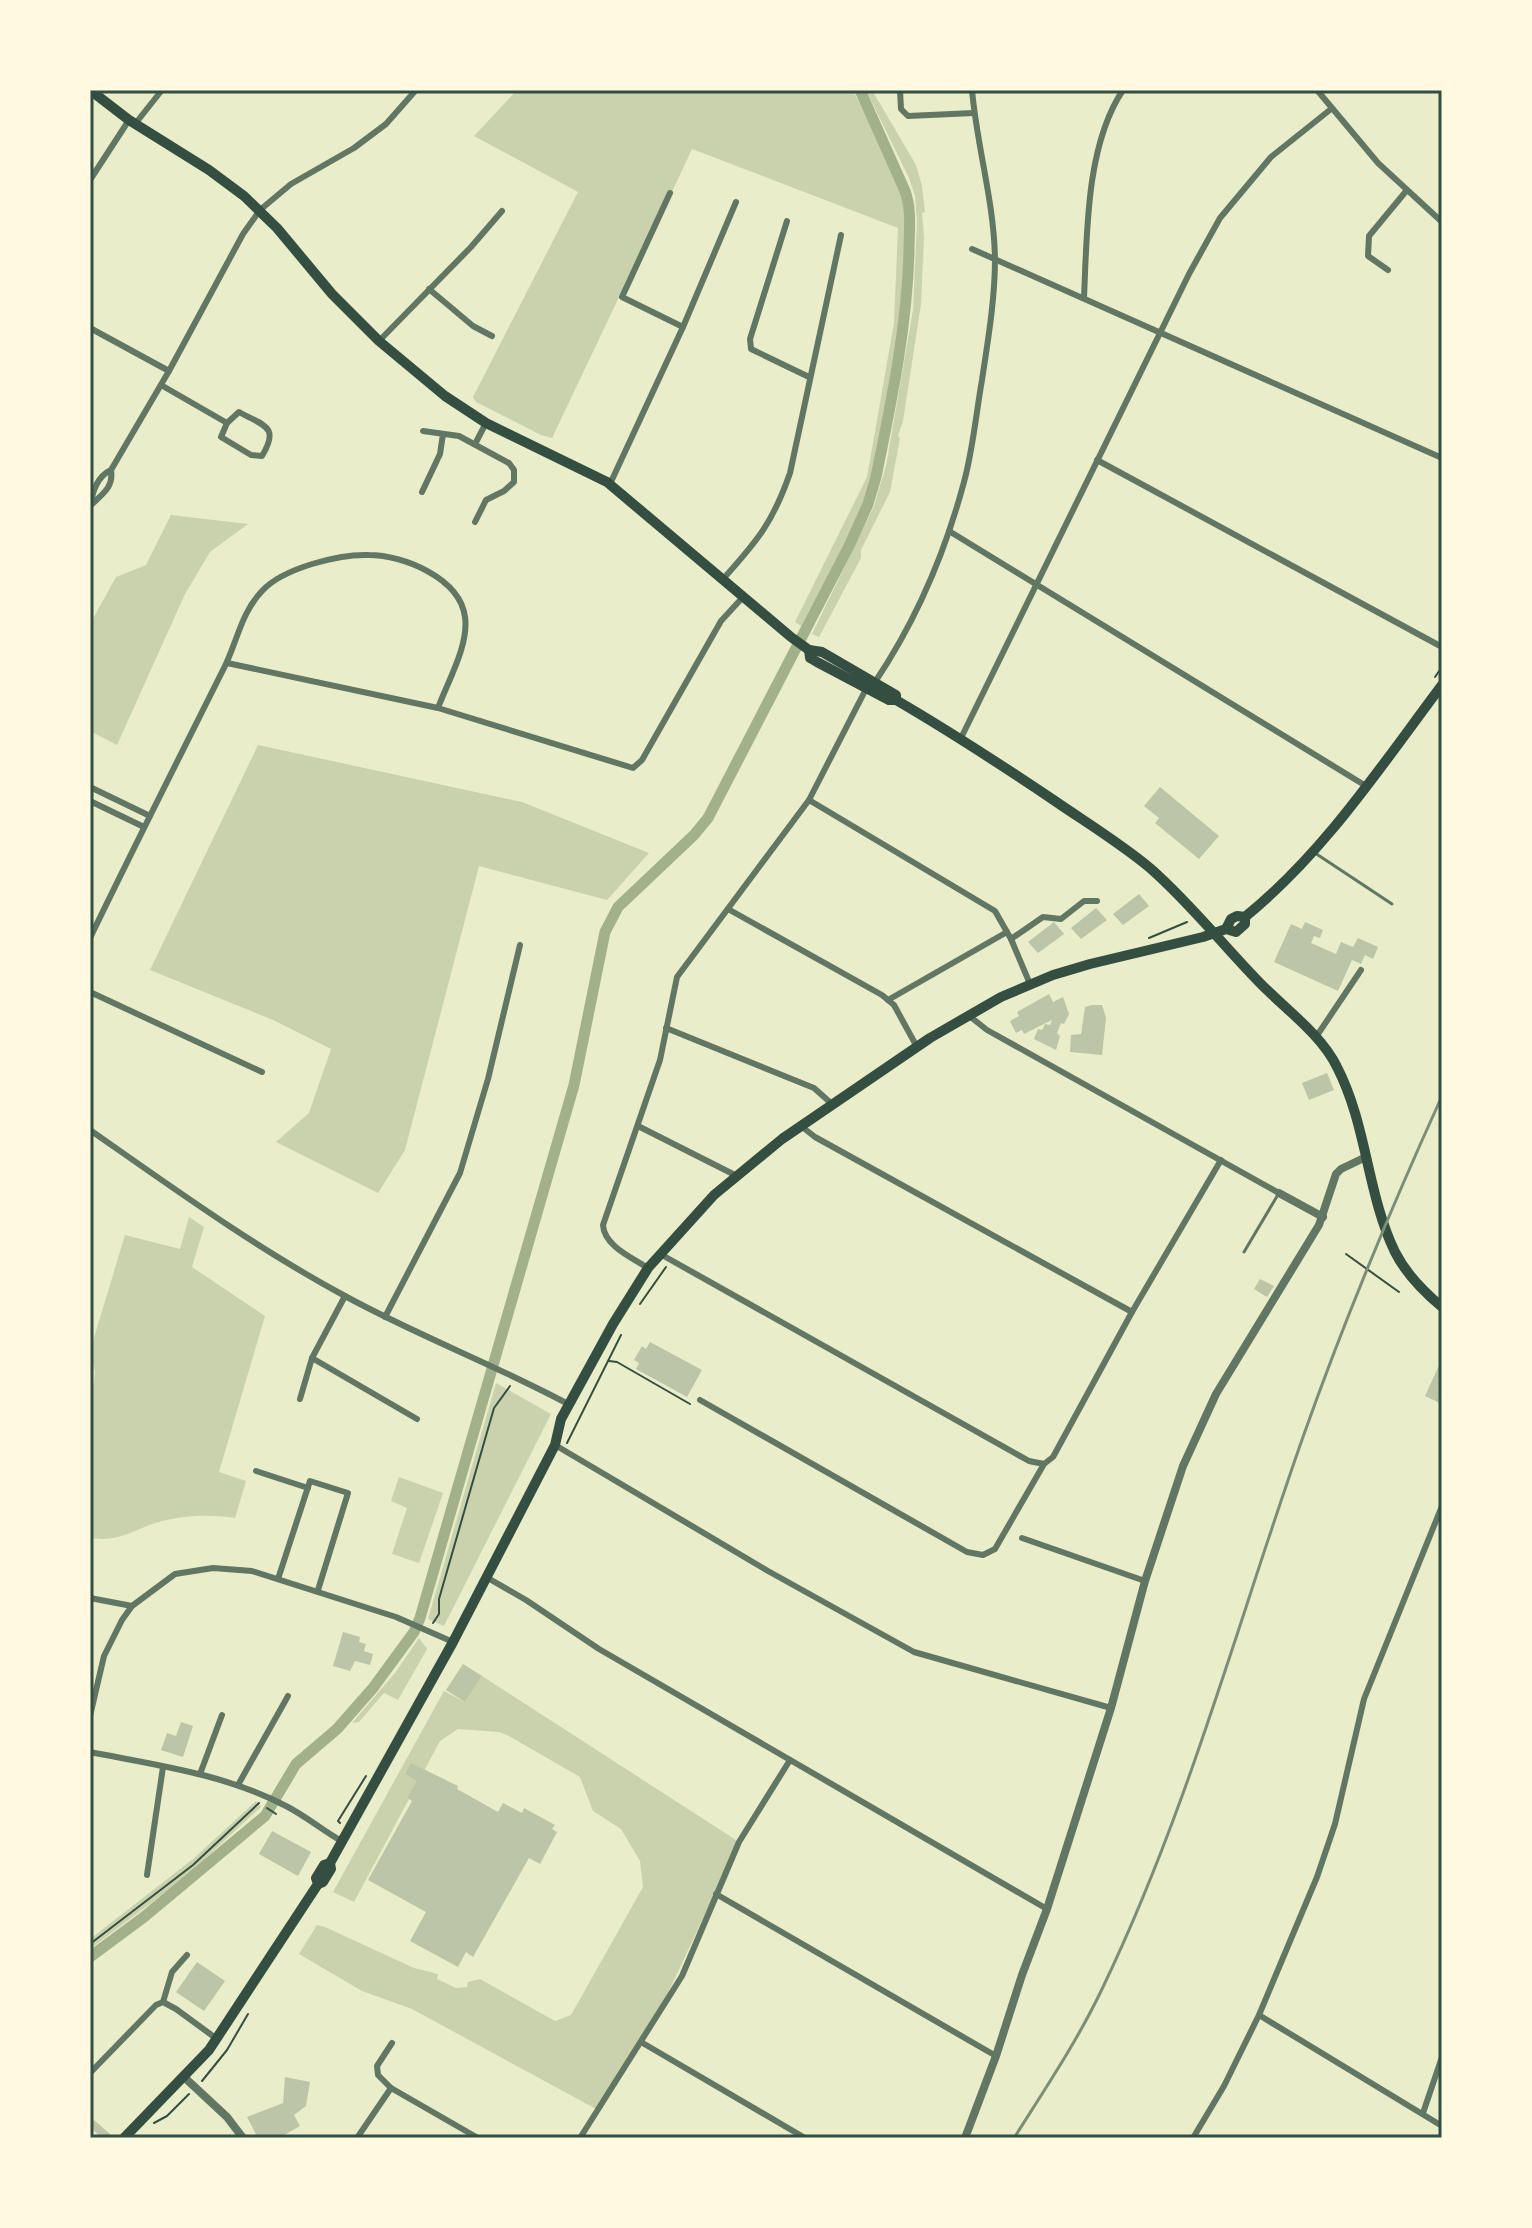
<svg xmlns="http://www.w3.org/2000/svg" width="1532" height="2228" font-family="'Source Sans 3',sans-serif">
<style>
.green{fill:#cad2ad}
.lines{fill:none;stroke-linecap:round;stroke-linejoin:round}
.canal{stroke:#a3b18a;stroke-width:11}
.building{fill:#bcc5a7}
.path{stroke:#344e41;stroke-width:2}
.service{stroke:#617663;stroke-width:3}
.minor{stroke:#617663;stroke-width:6}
.tertiary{stroke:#617663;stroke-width:8}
.primary{stroke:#344e41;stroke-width:10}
.rail{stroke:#7c8e77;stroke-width:3}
.neatline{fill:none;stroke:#344e41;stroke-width:3}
</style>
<rect width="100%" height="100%" fill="#e9edc9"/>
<g class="green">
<path d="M517,90h336c15,32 42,71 49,106 11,55 -3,128 -12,183 -8,46 -14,94 -31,137l-58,110 -6,-4 72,-145 27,-154 4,-95 -206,-79 -20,43h-3l-117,246 -11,-3 -65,-33 -3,-5 105,-205 -104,-56z"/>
<path d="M866,90h6l44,75 6,21 3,26 -3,1 2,24 -3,67 -18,117 -5,15 2,2 -10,54 -29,58v8l-42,79 -7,-3 62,-128 12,-40 27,-156 4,-88 -2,-26 -6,-18z"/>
<path d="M171,515l77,9 -38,28 -25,42 -68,151 -27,-14v-107l26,-47 30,-12z"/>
<path d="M258,745l264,57 127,51 -42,47 -128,-34 -74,284 -27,43 -102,-51 33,-29 22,-64 -58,-29 -123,-50z"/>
<path d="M189,1217l15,10 -12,40 73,49 -46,156 27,9 -11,37c-27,-4 -53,-3 -80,5 -26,9 -36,19 -65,15v-151l4,-4 1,-11 -5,-21 35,-116 55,14z"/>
<path d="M496,1383l55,31 -107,212 -16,-7z"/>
<path d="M399,1477l44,16 -24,70 -27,-9 15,-46 -16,-7z"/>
<path d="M419,1638l8,11 -29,51 -14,-7 -25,29 -7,1 43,-50z"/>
<path d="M482,1676l257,166 -82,174 -59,94 -186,-101 -50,-18 -63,-37 18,-29 8,2 89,41 24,6 -1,5 19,9 11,-1 1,-5 12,-3 75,42 16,-6 72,-128 -3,-26 -19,-32 -28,-18 -13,-34 -71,-41 -10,-4 -41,-3 -18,12 -86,161 -21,-10 111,-201 21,11z"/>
<path d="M256,1801l5,6 -78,72 -93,70v-10l103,-80z"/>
</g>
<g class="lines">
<path class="canal" d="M90,1957l54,-40 121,-101 31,-52 41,-35 36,-41 41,-56 6,-14 154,-533 31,-153 13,-25 76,-72 14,-17 142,-274 18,-40 8,-27c15,-74 31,-149 33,-225 0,-21 3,-42 -4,-61l-45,-101"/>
</g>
<g class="building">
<path d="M1160,787l59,49 -20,23 -44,-36 4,-5 -15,-12z"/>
<path d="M1139,894l10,12 -26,19 -10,-11z"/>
<path d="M1096,908l11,12 -26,19 -10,-11z"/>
<path d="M1054,922l10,12 -26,19 -10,-11z"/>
<path d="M1305,922l18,8 -3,8 -6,-2 -3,7 25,11 5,-12 12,5 5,-9 20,9 -5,12 -8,-4 -4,9 -9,-4 -14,31 -64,-29 17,-38 11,5z"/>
<path d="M1049,994l4,8 10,-5 6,17 -5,10 -3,-1 -4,10 3,3 -4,14 -22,-11 4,-10 4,1 3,-6 5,1 2,-5 -28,14 -2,-4 -6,3 -6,-12 9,-5 -2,-4z"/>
<path d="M1092,1005h10l4,13 -4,37 -32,-3 1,-17 10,-1 4,-27z"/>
<path d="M1327,1073l7,17 -25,10 -7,-17z"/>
<path d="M1260,1279l14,7 -7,11 -13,-8z"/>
<path d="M650,1342l52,28 -15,27 -51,-28 3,-6 -5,-3 8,-14 4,3z"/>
<path d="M1442,1359v45l-17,-8z"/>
<path d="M343,1632l17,5 -1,5 7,2 -2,7 9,3 -3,11 -15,-4 -5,10 -17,-5z"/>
<path d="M463,1664l19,12 -17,26 -19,-12z"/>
<path d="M181,1722l12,4 -10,31 -22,-7 6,-17 9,3z"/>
<path d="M411,1763l47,23 -1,3 41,23 5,-9 19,10 2,-5 31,17 -3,4 5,3 -17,32 -11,-6 -56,99 -7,-5 -8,15 -48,-26 16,-29 -58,-32 44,-79 -5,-3 10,-17 -12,-7z"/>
<path d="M272,1831l39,21 -13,24 -39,-22z"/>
<path d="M197,1962l28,19 -21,30 -28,-19z"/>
<path d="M285,2077l25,5 -4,24 -12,9 6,11 -21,12h-21l-11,-21 36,-14z"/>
<path d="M94,2120l16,14 -3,4h-5l-12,-11z"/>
</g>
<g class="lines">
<g class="path">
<path d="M1435,677l7,-10"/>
<path d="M1149,938l38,-16"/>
<path d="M1346,1254l53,38"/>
<path d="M640,1304l26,-37"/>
<path d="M609,1361l8,1 73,42"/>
<path d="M567,1443l54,-108"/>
<path d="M433,1623l6,-9v-15l55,-191 16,-22"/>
<path d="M267,1808l9,6"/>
<path d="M340,1823l-2,-2 28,-45"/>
<path d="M90,1944l103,-79 66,-62"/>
<path d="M202,2081l25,-31 21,-36"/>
<path d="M154,2123l13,-7 22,-22"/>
</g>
<g class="service">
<path d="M1315,853l77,51"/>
<path d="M1244,1252l35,-59"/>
</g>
<g class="minor">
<path d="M900,90l1,19 7,7 66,-3"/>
<path d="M1317,90l61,73 64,59"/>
<path d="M135,124l27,-34"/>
<path d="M90,180l39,-60"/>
<path d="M670,193l-48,104 61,30"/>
<path d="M787,221l-37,118 1,10 58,28"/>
<path d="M972,249l470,209"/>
<path d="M1388,270l-20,-14 1,-20 38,-46"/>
<path d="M429,289l44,37 19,10"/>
<path d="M1084,298c3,-65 2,-153 39,-208"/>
<path d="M90,328l79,43"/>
<path d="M379,341l92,-94 31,-36"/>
<path d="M161,385l66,38"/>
<path d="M239,412c25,14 41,14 23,44l-11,-1 -30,-18 6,-14z"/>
<path d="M423,431l36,5 50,27 5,7v12l-10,9 -18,9 -11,22"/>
<path d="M475,444l11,-21"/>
<path d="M1097,460l345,187"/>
<path d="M111,470l58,-99 74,-137 17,-24 31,-26 63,-36 32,-24 30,-34"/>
<path d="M610,484l73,-157 53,-125"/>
<path d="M422,492l18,-38 3,-20"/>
<path d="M90,506c11,-11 24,-18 21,-36 -13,6 -19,21 -20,35"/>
<path d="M949,531l417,255"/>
<path d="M724,578c34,-38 49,-56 66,-105l51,-238"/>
<path d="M227,663l211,45 195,60 9,-8 79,-139 22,-24"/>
<path d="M875,682c41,-61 70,-129 89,-200 9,-33 12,-68 18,-102 6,-40 13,-81 13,-121 -1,-58 -18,-112 -23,-169"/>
<path d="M961,738l228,-464 31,-56 51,-61 60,-48"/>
<path d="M90,787l60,29"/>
<path d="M809,800l186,111 16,28 19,45"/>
<path d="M90,801l54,26"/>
<path d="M728,909l154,86 12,10 23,42"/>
<path d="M90,938c43,-89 88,-178 132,-266 15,-28 18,-58 40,-81 21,-23 77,-37 107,-36 34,0 91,23 96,62 4,28 -17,64 -27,91"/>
<path d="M1011,939l32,-22 18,2 23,-18h13"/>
<path d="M90,992l172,80"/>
<path d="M888,1000l119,-68"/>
<path d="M968,1015l19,15 292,163"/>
<path d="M666,1028l148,60 18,16"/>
<path d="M1316,1037l45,-67"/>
<path d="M638,1126l97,49"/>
<path d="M801,1126l14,11 317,175"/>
<path d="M90,1130c83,58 166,118 255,166 73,40 151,69 225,109"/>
<path d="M662,1255l367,206 15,3"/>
<path d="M648,1268c-15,-10 -44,-22 -45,-43l57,-165 17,-83 132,-177 57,-111"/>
<path d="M385,1317l75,-144 28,-94 32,-134"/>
<path d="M312,1358l105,61"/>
<path d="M300,1399l12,-41 33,-62"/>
<path d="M700,1400l267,152 16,3 12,-6 49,-85 9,-7 79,-145 89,-152"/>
<path d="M555,1445l213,126 146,81 197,56"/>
<path d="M256,1471l52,17"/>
<path d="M1022,1538l123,43"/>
<path d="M486,1577l40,23 73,49 448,260"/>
<path d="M278,1579l32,-98 38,12 -30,97"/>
<path d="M90,1598l42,8"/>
<path d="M90,1716l14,-60 18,-36 10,-14 43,-32 38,-6 39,3 144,46 57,25"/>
<path d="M90,1752c66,13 135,22 196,54 20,10 37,25 57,36"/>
<path d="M200,1774l22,-59"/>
<path d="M238,1785l50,-89"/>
<path d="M147,1875l16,-108"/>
<path d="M716,1894l280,162"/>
<path d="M163,2002l9,-30 15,-17"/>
<path d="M1259,2015l183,111"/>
<path d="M641,2042l164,96"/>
<path d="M90,2073l66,-68 7,-3 13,7 41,30"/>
<path d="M391,2088l-13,-13 -1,-9 15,-23"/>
<path d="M1423,2113l19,-56"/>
<path d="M357,2138l34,-50 87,50"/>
<path d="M580,2138l102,-162 57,-134 51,-82"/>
<path d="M1193,2138l31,-52 35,-71 58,-138 18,-53 29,-125 78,-193"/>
</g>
<g class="tertiary">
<path d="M1279,1193l44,24"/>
<path d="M184,2077l43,40 16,21"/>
<path d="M965,2138l31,-82 26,-81 25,-66 64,-201 34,-127 38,-115 33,-72 103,-169 17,-51 5,-5 25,-12"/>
</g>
<g class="primary">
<path d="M90,90l39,30 80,50 35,26 33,32 55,66 47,47 66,55 41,27 121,59 184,155 18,13 13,2 74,43v5"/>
<path d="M809,650l1,8 7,4 72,38h7c55,32 107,66 159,101 32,22 65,42 95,67 40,35 72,76 109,114 25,26 62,52 78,85 30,58 30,127 58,185 11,22 29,40 47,55"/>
<path d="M1226,929l5,-10 6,-3 8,1"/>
<path d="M318,1884l5,-2 8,-13 -1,-6 123,-221 102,-197 6,-26 52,-95 35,-56 66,-73 68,-56 148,-101 71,-41 52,-22 37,-11 113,-27 23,-8 10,3 9,-8v-7c79,-64 136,-151 197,-232"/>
<path d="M124,2138l85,-88 109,-166 -2,-6 8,-13 6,-2"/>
</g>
<path class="rail" d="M1014,2138c31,-49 64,-98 89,-151 85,-177 135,-366 200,-550 41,-116 88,-229 139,-341"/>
</g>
<rect width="1532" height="2228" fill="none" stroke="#fefae0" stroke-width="184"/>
<rect x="92" y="92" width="1348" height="2044" class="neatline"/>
</svg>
